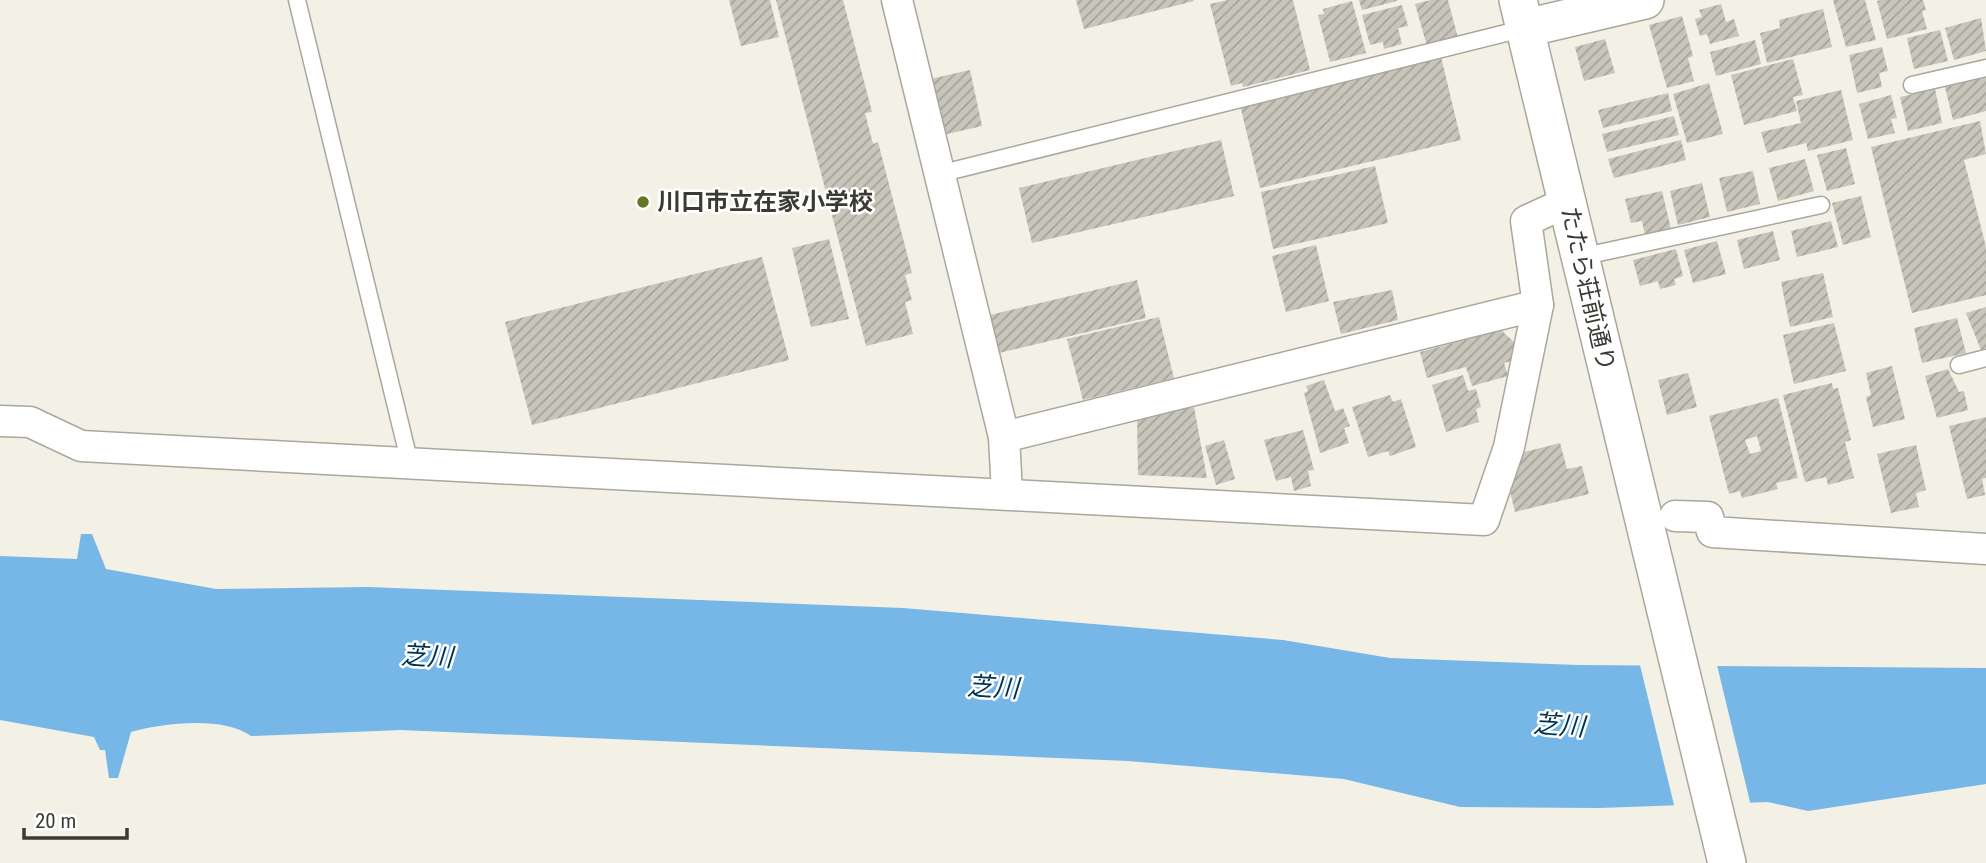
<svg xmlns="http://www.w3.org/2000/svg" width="1986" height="863" font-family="'Roboto Condensed','Noto Sans JP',sans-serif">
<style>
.water{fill:#77b7e7}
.pier{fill:#f3f0e5}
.building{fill:url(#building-hatch);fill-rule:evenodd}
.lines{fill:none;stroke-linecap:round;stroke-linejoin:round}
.service-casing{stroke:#aaa79d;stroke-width:19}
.minor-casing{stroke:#aaa79d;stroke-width:33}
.tertiary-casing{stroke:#aaa79d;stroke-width:40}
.service{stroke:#fff;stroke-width:16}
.minor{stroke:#fff;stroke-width:30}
.tertiary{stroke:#fff;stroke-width:37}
.poi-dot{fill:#657624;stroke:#fff;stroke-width:2.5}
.labels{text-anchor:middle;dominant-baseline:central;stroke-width:5;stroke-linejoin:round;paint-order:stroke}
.poi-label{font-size:24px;font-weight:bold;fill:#3b3a35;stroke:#fff;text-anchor:start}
.street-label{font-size:24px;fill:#3b3a35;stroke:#fff}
.water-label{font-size:26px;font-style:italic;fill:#003352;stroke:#fff}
</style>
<defs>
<pattern id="building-hatch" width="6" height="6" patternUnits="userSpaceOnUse" patternTransform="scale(1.75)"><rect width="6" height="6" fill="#c8c6bb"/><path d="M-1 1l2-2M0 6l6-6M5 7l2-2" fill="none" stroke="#a4a299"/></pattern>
</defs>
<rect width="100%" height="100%" fill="#f3f0e5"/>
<path class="water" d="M81,534h11l14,35 110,20 152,-2 535,21 380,32 107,18 188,7 408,3v116l-178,27 -40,-9 -169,6 -139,-1 -116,-28 -216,-18 -727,-31 -150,6c-27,-20 -88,-13 -120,-4l-13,46h-9l-4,-28h-5l-6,-13 -94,-17v-164l77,3z"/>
<path class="pier" d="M1639,661h77l35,145 -76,3z"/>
<g class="building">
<path d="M729,0h41l9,37 -38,9z"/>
<path d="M776,0h67l29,112 -7,1 8,31 5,-2 34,131 -7,2 7,25 -7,2 8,32 -47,12z"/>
<path d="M1076,0h117l1,1 -110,28z"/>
<path d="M1228,0h65l17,70 -67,17 -1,-4 -11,3 -21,-82z"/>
<path d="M1359,0h37l1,1 -35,9z"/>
<path d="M1431,0h17l10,38 -31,8 -12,-42z"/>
<path d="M1833,0h32l11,40 -30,7z"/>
<path d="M1881,0h42l3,10 -4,1 5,18 -40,10 -10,-38z"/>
<path d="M1352,1l14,52 -36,9 -12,-47 6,-1 -1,-5z"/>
<path d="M1721,4l5,18 8,-3 5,17 -29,8 -3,-10 -7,2 -5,-17 7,-2 -3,-7z"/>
<path d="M1402,5l6,21 -10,2 4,16 -18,5 -1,-7 -13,3 -8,-30z"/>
<path d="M1823,9l9,38 -65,16 -7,-30 20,-5 -1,-8z"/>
<path d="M1682,16l11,40 -5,2 6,23 -27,7 -18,-63z"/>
<path d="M1981,18l5,33 -32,9 -9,-32z"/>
<path d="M1940,30l8,31 -34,8 -7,-31z"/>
<path d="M1605,39l10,34 -31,8 -9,-34z"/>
<path d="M1755,40l6,24 -45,12 -6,-24z"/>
<path d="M1882,47l6,24 -9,2 3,14 -25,6 -8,-38z"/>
<path d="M1441,57l20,83 -201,48 -20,-83z"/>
<path d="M1793,59l10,36 -10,2 4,14 -53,14 -13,-50z"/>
<path d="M970,70l12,56 -39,9 -13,-56z"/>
<path d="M1986,77v34l-33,9 -8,-33z"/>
<path d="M1709,83l14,51 -36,9 -14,-49z"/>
<path d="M1935,89l7,34 -34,8 -8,-34z"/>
<path d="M1841,90l12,50 -45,11 -2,-8 -39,10 -6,-21 40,-9 -5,-22z"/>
<path d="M1668,93l4,18 -69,17 -5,-18z"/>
<path d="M1891,95l6,23 -6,1 4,14 -27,6 -9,-35z"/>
<path d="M1674,116l5,19 -72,17 -5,-18z"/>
<path d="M1980,121l6,33 -22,6 22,87v48l-74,18 -41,-166z"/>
<path d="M1221,140l13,56 -202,47 -13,-55z"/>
<path d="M1681,140l5,20 -72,18 -6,-19z"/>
<path d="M1846,148l9,36 -28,7 -10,-36z"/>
<path d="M1805,159l9,32 -36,10 -9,-33z"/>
<path d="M1375,166l13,57 -115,26 -12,-57z"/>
<path d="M1753,171l7,33 -33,8 -8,-34z"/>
<path d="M1702,183l8,34 -32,8 -8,-34z"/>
<path d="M1662,191l9,38 -26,6 -3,-14 -11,2 -6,-24z"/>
<path d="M1861,196l10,41 -28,8 -11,-42z"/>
<path d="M1831,221l7,26 -41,10 -6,-26z"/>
<path d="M1773,231l7,29 -36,9 -7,-29z"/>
<path d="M829,239l20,80 -38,8 -19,-79z"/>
<path d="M1717,241l9,33 -33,9 -9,-33z"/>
<path d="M1316,245l13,56 -43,11 -14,-56z"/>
<path d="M1676,249l7,27 -9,3 2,6 -16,4 -2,-8 -18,5 -7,-26z"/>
<path d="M762,257l27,103 -257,65 -27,-103z"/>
<path d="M1823,273l10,44 -43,10 -9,-45z"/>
<path d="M1137,280l9,38 -147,35 -9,-38z"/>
<path d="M1392,290l6,30 -57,14 -8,-32z"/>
<path d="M1986,307v41l-5,2 -15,-37z"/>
<path d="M1159,317l15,61 -91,22 -16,-61z"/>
<path d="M1957,318l9,35 -44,10 -8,-35z"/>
<path d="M1834,323l12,48 -52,13 -11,-49z"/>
<path d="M1501,330l13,12 -3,19 -7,2 4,13 -36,10 -6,-19 -39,11 -7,-26z"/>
<path d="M1892,366l13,53 -32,8 -7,-30 5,-2 -5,-22z"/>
<path d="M1948,369l11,23 5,-1 4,19 -31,8 -12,-42z"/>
<path d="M1688,373l9,34 -30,8 -9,-35z"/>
<path d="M1463,375l5,16 8,-2 5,18 -5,2 3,13 -33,10 -14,-47z"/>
<path d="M1324,380l11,31 8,-3 7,18 -6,2 5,15 -29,10 -16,-60 4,-2 -2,-5z"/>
<path d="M1832,383l1,6 5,-1 13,52 -6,2 9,36 -26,7 -2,-8 -21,5 -22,-87z"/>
<path d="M1390,395l3,7 8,-3 15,48 -26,9 -2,-5 -20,6 -16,-50z"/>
<path d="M1778,398l20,80 -22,5 2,6 -36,9 -2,-7 -11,3 -20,-78zM1757,436l4,15 -11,3 -5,-14z"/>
<path d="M1194,407l13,71 -69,-3 -1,-57z"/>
<path d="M1986,417v61l-4,1 3,16 -18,4 -18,-73z"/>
<path d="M1303,430l11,40 -6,1 3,15 -17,5 -3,-14 -15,4 -12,-41z"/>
<path d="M1224,440l11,39 -19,6 -11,-39z"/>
<path d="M1560,443l7,26 15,-3 7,28 -74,18 -7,-29 5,-28z"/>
<path d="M1916,445l10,45 -10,3 3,14 -28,6 -14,-59z"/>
</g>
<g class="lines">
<defs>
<g id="service">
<path d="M297,0l113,464"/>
<path d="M1912,85l74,-17"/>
<path d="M939,174l587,-146"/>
<path d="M1580,257l241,-52"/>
<path d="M1959,365l27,-7"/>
</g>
<g id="minor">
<path d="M897,0l107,437 3,56"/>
<path d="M0,421l30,1 51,24 1403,74 25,-73 29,-142 -12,-84 41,-19"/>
<path d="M1004,437l534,-132"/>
<path d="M1675,516l33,1 4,15 274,17"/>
</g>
<g id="tertiary">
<path d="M1518,0l209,863"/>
<path d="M1526,28l119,-28"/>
</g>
</defs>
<use href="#service" class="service-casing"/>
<use href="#minor" class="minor-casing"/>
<use href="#tertiary" class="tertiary-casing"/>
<use href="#service" class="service"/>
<use href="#minor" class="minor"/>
<use href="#tertiary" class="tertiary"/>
</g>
<circle class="poi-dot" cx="643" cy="202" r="7"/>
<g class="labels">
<g class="poi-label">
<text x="657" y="202">川口市立在家小学校</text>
</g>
<g class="street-label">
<text transform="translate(1588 289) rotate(77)">たたら荘前通り</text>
</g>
<g class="water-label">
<text transform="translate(427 656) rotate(3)">芝川</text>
<text transform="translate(993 687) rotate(3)">芝川</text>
<text transform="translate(1559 725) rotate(4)">芝川</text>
</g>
</g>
<path d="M24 828v10h103v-10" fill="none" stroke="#3b3a35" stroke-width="3.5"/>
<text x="35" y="828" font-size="21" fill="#3b3a35" stroke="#ffffff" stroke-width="5" paint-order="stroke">20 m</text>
</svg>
